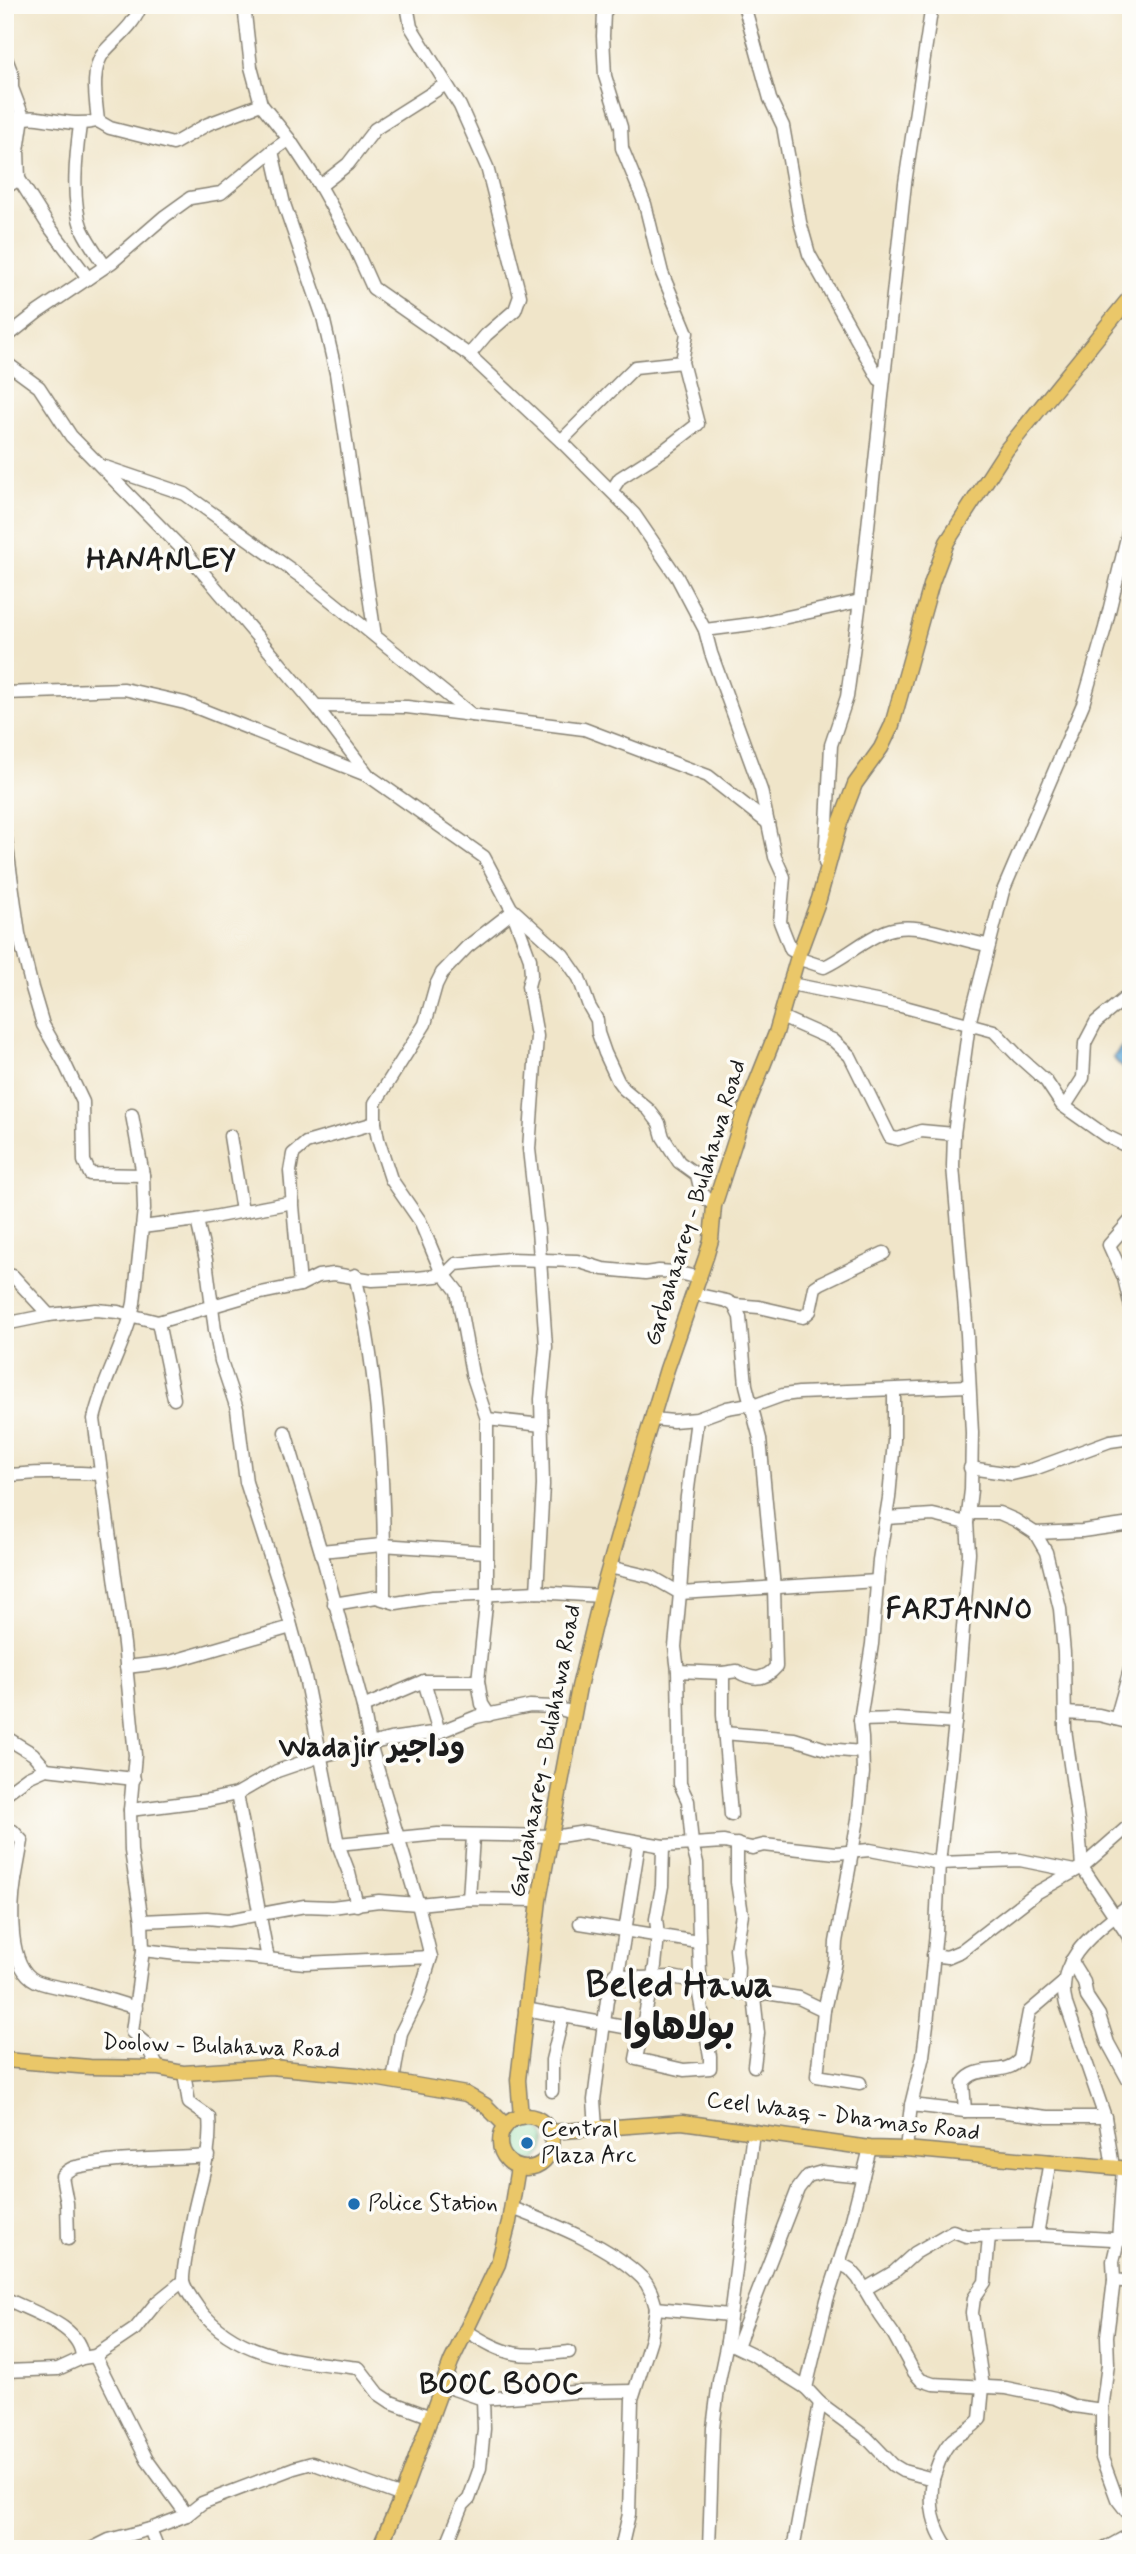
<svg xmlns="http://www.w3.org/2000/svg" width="1136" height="2554" font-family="Mynerve,'Playpen Sans Arabic',sans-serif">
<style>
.green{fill:#7cd59b;stroke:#4c785c;stroke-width:2}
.water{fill:#62a9d8;stroke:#3f627a;stroke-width:2}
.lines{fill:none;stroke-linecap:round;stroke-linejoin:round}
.minor-casing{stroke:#868072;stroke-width:15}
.major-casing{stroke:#868072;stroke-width:17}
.minor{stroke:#fff;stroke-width:12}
.major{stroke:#eac769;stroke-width:14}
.poi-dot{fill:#1f6fb2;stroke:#fdfcf7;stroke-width:2.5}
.labels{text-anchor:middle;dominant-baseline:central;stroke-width:7;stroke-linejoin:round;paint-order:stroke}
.street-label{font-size:23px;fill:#1c1c1c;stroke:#fdfcf7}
.poi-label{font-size:23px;fill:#1c1c1c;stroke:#fdfcf7;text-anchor:start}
.district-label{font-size:30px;font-weight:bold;fill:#1c1c1c;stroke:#fdfcf7}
.town-label{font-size:37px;font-weight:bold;fill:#1c1c1c;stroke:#fdfcf7}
</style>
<rect width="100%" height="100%" fill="#fdfcf7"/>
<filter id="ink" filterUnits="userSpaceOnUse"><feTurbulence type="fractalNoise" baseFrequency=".0143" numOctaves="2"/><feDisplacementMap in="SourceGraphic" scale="14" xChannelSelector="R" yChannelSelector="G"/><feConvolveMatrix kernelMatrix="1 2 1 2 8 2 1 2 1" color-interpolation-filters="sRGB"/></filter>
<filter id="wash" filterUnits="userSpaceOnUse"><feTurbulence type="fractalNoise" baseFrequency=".00686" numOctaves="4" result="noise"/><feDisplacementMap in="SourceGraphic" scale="28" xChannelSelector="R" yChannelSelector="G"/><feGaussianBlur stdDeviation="1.57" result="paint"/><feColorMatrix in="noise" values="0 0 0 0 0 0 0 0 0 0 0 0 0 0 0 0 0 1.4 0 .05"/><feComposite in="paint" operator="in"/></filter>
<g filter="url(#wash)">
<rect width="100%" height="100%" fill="#f0e5c9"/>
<circle class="green" cx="526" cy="2143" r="19"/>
<path class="water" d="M1131,1035v41l-18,-18z"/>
</g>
<g filter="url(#ink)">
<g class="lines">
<defs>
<g id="minor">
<path d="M244,5l7,62 10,37 28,35 31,47 35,62 18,40 96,67 92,86 73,73 43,63 28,53 6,23 50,137 14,67 9,20 -4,45 11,28 8,3"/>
<path d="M407,5l4,22 49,79 27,61 33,129 -5,14 -29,25 -17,20"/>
<path d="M610,5l-6,8 -1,23 2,40 16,51 1,21 23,56 17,69 25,60 -5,29 16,62 -31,24 -47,30 -8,12"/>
<path d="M744,5l26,94 13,27 17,96 9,32 70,125h4"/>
<path d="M5,56l7,18v14l11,29 -5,34 1,28 29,46 40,53"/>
<path d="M5,121c11,-1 21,-5 33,-3 24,3 36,8 60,3l12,7 63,16 35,-20 53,-20"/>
<path d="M98,121c-2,-20 -8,-52 6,-69 14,-16 30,-26 37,-47"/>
<path d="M80,125c-4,30 -9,75 2,104 6,13 15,25 23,37"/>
<path d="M289,139l-17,12 12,53 39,113 13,56 39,263"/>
<path d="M320,186l28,-22 27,-35 71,-45"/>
<path d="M5,188l14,-9"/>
<path d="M5,338l33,-26 74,-50 53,-46 25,-18 31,-5 51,-42"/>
<path d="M5,362l34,25 32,49 117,119 128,151 53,70"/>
<path d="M561,441l74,-74 47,-5"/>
<path d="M105,467l80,27 122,87 165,134"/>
<path d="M705,630l55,-7 100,-22"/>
<path d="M5,693l119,-4 61,14 184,73 115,81 27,51 52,47 16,23 10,28 8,14 1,13 7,20 13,28 6,8 25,21 10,13 4,14 16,25 18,13 4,17 13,14"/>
<path d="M316,706l91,1 177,22 124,47 60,47"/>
<path d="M5,833l14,101 13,54 11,37 21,37 19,40 1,59 6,13 53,1"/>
<path d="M825,863l6,-118 16,-48 13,-96 45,-418 27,-178"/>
<path d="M513,913l17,46 1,16 -3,11 9,50 -8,113 9,81 8,117 -5,52 2,86 -6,107"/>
<path d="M797,958l27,9c22,-10 39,-27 62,-36 31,-12 71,10 103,14"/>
<path d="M791,984l110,22 93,25 25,26 27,24 16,24 44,31 25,12"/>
<path d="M781,1017l52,23 17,16 40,81 8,2 23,-8 33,3"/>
<path d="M1065,1106l18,-28 2,-35 11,-21 35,-29"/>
<path d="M132,1115l11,60 1,34 -10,94c-8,40 -31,76 -40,116l30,225 11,111 -5,55 1,41 11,70 1,29 -11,82 14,12 12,24"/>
<path d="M230,1136l12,75"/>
<path d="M197,1220l9,40 9,70 6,31 16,48 9,73 38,118 21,77 33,167 11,29 8,32"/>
<path d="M1131,1220l-22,25 15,33 7,29"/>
<path d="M142,1227l55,-7 96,-18"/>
<path d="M5,1274l8,2 36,39"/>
<path d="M355,1275c25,107 30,216 29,324"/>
<path d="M300,1285l-10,-114 3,-17 13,-11 69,-20"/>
<path d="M734,1305l25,2 44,10 7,-6 5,-24 6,-4 63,-30"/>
<path d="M158,1322l16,77"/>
<path d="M5,1324l44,-9 47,-5 22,2 40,10 89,-26 53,-11 18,-9 16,-2 38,6 45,-2 28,-3 11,-11 53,-5 68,2 26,8 42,4 14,-2 16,1 25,6"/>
<path d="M487,1419l55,6"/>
<path d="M653,1419l20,2 24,-2 30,-11 17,-3 9,1 30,-11 16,-2 169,-7"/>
<path d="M697,1419l-11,85 -6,89 197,-12"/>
<path d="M285,1432l39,130 39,145 7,37 48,160 13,53 -13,42 -17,34 -8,48"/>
<path d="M970,1468l42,6 22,-5 76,-28 21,-3"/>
<path d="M5,1478l5,-3c31,-3 60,-3 91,-1"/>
<path d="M969,1513h30l16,7 20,13 11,19 14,57 4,44 1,76 14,99 3,39 49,73"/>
<path d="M886,1518l47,-3 34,8"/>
<path d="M1035,1533l47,-2 49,-7"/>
<path d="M321,1551l61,-6 104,7"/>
<path d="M609,1567l43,10 28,16 -5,54 3,24 2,113 8,17 4,43 5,19 3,112 -3,8 13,73v12l-26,2 -48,-11 19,-93 3,-30 -2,-17 6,-33 1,-40"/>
<path d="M334,1604l42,-7 20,6 37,-6 104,-5 64,4"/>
<path d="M126,1667l44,-5 121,-35"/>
<path d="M678,1671l45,2 14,-2c15,9 27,10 39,-4l-2,-79 -14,-149 -14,-54 -6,-68 -6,-12 -7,-4 -33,-7"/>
<path d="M723,1673v42l8,100"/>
<path d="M424,1681l15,51"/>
<path d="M363,1707l61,-26h54"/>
<path d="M1065,1713l34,2 32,8"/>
<path d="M489,1715l-7,-11 -4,-23 9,-86v-176l-15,-45 -15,-83 -17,-22 -20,-48 -29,-42 -13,-40 -3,-16v-20l50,-79 11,-39 6,-12 25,-26 45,-35"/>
<path d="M1116,1719l15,-53"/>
<path d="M860,1720l36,-1 59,4"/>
<path d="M724,1733l70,6 32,10 36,3"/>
<path d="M5,1737l28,17 13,15"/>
<path d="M5,1794l23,-17 18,-8 88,10"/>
<path d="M237,1794l31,165"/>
<path d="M130,1810l79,-10 28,-6 40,-23 44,-15 69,-17 49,-7 37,-15 54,-11 23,1 21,6"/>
<path d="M5,1830l8,1 9,10 -7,39"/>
<path d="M338,1844l100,-10 122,2 25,-4 78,14 61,-4 28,6 12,-3 72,8 34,-3 69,13 81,-3 54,11"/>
<path d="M5,1874l10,6c-4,26 -8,87 21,101 13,6 30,7 43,10 19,5 38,11 57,17"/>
<path d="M469,1899l4,-63"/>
<path d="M142,1921l65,-3 21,2 77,-14 27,1 47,-6 39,3 51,-5 70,1"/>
<path d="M580,1923l118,19"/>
<path d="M143,1950l34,4 71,3 57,6 126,-6"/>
<path d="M933,1955l14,2 14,-6 75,-58 46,-26 49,-43"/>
<path d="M1071,1961l13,21 3,15 12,18 9,28 23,42"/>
<path d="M614,1974l26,4 32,-1 52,10 30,10 12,-4 33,5 25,12"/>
<path d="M737,1992l1,-25 -2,-18 6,-35 -5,-32v-38"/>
<path d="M754,1997l4,36 -4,33"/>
<path d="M525,2009l99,18 16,7"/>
<path d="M184,2073l5,30 20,14c3,34 -8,62 -15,95 -2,11 -12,60 -11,69 2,9 11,21 16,28 39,50 102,52 160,59l20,26 12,8 40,15"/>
<path d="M860,2083l-43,-7 7,-66 11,-48 1,-20 22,-123 5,-46 -1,-35 -2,-18 12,-76 7,-84 10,-62 5,-57v-50"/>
<path d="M552,2091v-31l11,-45"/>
<path d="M911,2105l54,6h33l50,6h57"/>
<path d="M965,2111l-2,-28c15,-21 42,-5 57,-24l9,-47 33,-28"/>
<path d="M596,2127l-2,-27 13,-100 7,-26 5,-5 20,-126"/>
<path d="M906,2149l5,-44 12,-49 4,-32 9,-92 3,-69 17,-149 13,-161 -2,-30 4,-33 1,-57 -5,-99 -14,-168 1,-32 15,-110 34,-133 80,-187 22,-76 26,-107"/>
<path d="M1113,2167l-8,-50 -39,-113c-13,-46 34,-75 65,-101"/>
<path d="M1123,2169l-5,71 -5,21 1,19 -7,56 1,28 -6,46v48l15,41 14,18"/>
<path d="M512,2208c42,16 98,38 130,70 8,8 11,19 14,30l73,7"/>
<path d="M1037,2235l13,-74"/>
<path d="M68,2239l-1,-36 -5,-27c4,-4 8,-8 14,-9 43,-9 89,-8 133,-11"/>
<path d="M839,2263l11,6 8,9 22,37 14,20 20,37 7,8 12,4 73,4 49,10 19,8 28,4"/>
<path d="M1114,2280l17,2"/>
<path d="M865,2289l29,-17 21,-19 38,-22 13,5 71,-1 94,5"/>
<path d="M5,2298c25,14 77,27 77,60"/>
<path d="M465,2330c45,28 53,27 104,22"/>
<path d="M727,2342l25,12 54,34 14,15 46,34 27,28 10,6 30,8c-4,27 0,48 16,70"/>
<path d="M737,2346l61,-157 10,-13 14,-4 41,4"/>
<path d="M95,2356l52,104 40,55"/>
<path d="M5,2371l53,-2 24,-11 13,-2 40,-27 22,-27 26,-21"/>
<path d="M442,2385l41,14 91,-7 60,-1"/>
<path d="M806,2388l21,-88 21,-65 22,-87"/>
<path d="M933,2479c5,-15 10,-33 23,-42 9,-6 17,-9 24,-18l3,-32 -11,-74 2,-15 11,-16 4,-46"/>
<path d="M150,2529l8,20"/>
<path d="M91,2549l18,-9 41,-11 37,-14 15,-12 92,-35 18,-5 90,33"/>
<path d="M445,2549l18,-44 6,-6 11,-31 4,-39 -1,-30"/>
<path d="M621,2549l8,-35 3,-115 19,-60 5,-31"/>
<path d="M709,2549l4,-121 6,-47 8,-39 26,-210"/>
<path d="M793,2549l27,-146"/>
<path d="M1104,2549l27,-15"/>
</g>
<g id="major">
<path d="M5,2060l85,7 68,1 26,5 87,-6 86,8 109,19 19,11 21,21"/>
<circle cx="526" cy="2142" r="26"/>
<path d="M521,2117l-3,-37 21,-180 40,-213 22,-91 40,-141 26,-86 39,-112 5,-17 3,-34 29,-90 33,-83 23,-80 20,-54 21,-76 15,-39 26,-36 11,-23 40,-143 15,-40 60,-93 124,-153"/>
<path d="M550,2132l132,-10 188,26 36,1 225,20"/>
<path d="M379,2549l23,-53 49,-134 47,-98 11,-42 9,-55"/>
</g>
</defs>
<use href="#minor" class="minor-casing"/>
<use href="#major" class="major-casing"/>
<use href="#minor" class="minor"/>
<use href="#major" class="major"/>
</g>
</g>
<g class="poi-dot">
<circle cx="527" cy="2143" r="7"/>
<circle cx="354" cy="2204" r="7"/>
</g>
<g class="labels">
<g class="street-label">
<text transform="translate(696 1203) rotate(-73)">Garbahaarey - Bulahawa Road</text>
<text transform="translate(546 1751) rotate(-79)">Garbahaarey - Bulahawa Road</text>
<text transform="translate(221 2047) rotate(2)">Doolow - Bulahawa Road</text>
<text transform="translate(843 2117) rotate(7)">Ceel Waaq - Dhamaso Road</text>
</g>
<g class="poi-label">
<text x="541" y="2130">Central<tspan x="541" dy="26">Plaza Arc</tspan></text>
<text x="368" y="2204">Police Station</text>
</g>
<g class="district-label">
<text x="161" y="559">HANANLEY</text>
<text x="959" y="1609">FARJANNO</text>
<text x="372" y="1747">Wadajir وداجير</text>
<text x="501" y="2384">BOOC BOOC</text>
</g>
<g class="town-label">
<text x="679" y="1986">Beled Hawa<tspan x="679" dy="43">بولاهاوا</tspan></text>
</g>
</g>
<rect width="1136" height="2554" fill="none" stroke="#fdfcf7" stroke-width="28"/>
</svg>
